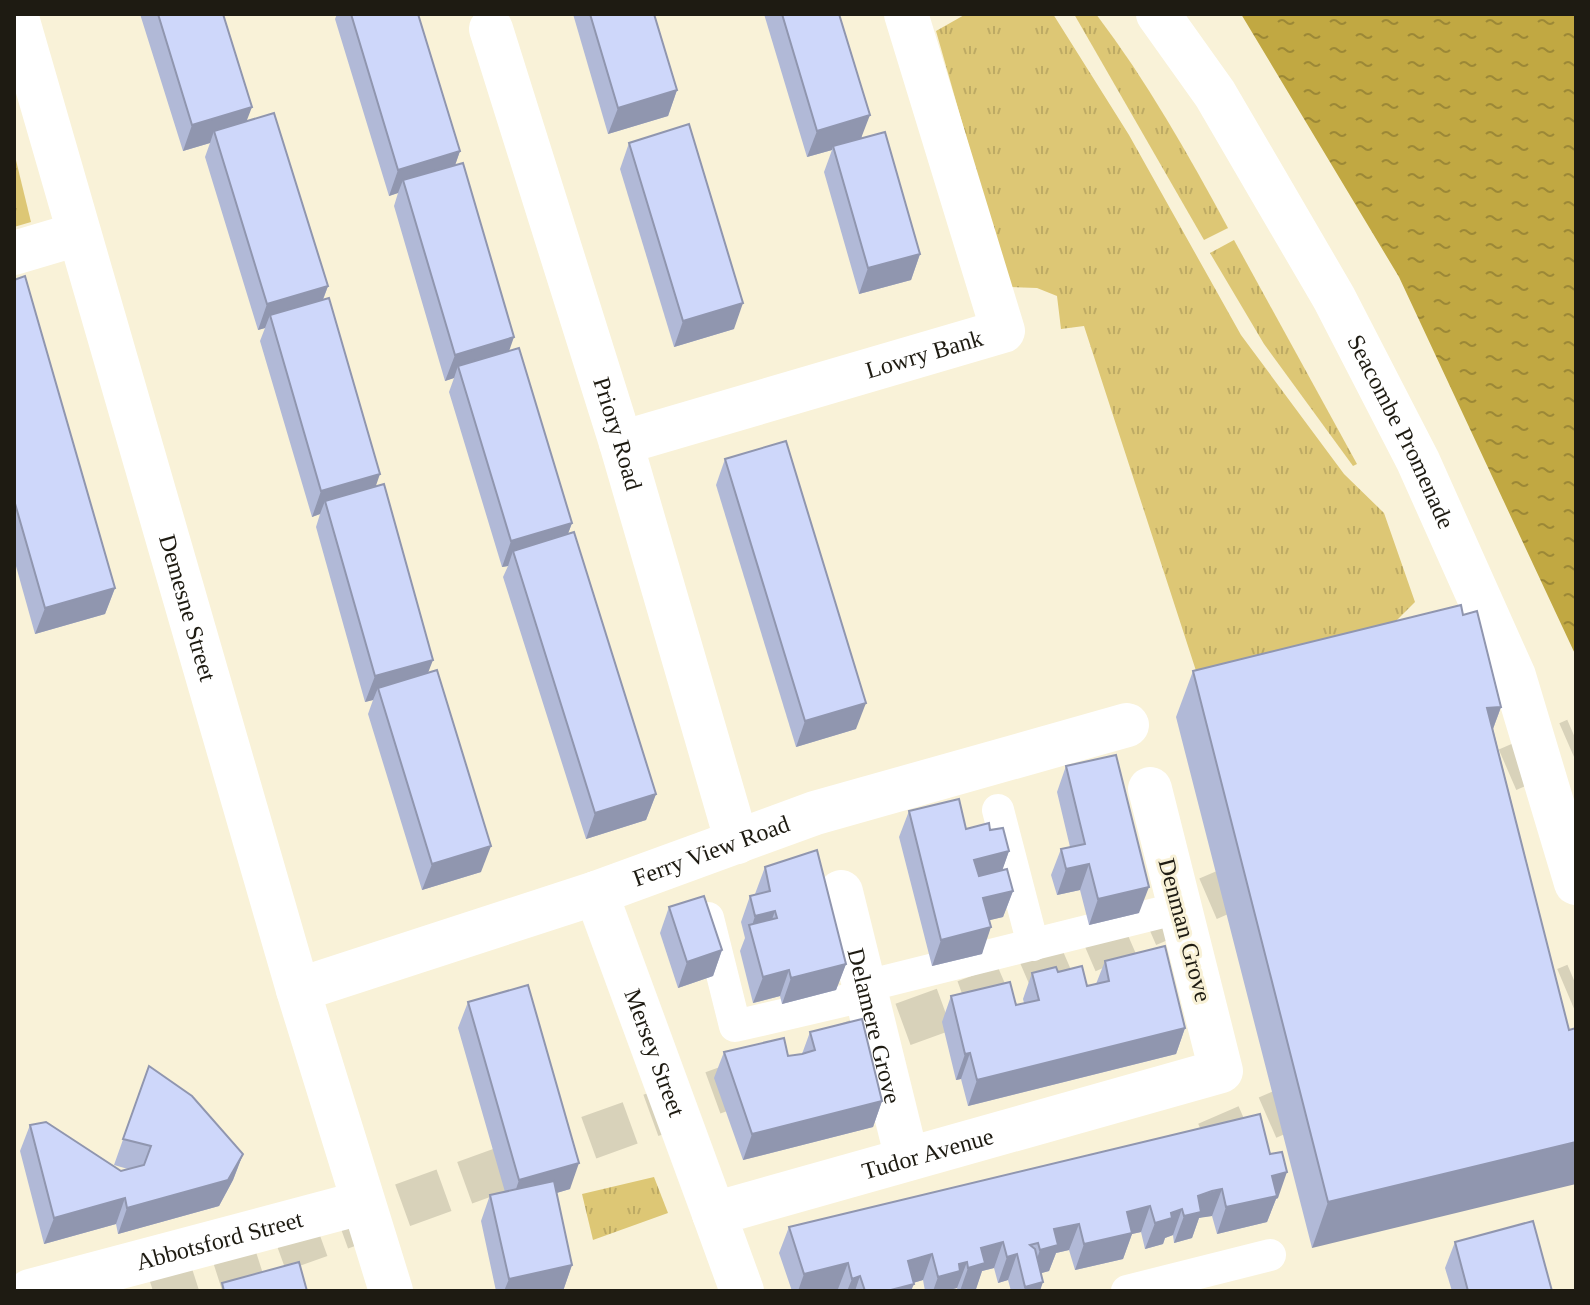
<svg xmlns="http://www.w3.org/2000/svg" width="1590" height="1305" font-family="'Times New Roman',serif">
<style>
.grass{fill:url(#grass-tufts)}
.water{fill:url(#water-ripples)}
.lines{fill:none;stroke-linecap:round;stroke-linejoin:round}
.highway-tunnel{stroke:#d8d2ba;stroke-width:44;stroke-dasharray:44 22;stroke-linecap:butt}
.lane{stroke:#fff;stroke-width:32}
.street{stroke:#fff;stroke-width:44}
.wall{fill:#b1b9d7}
.shaded-wall{fill:#9096af}
.building{fill:#ced7fa;stroke:#9096af;stroke-width:2}
.labels{text-anchor:middle;dominant-baseline:central;stroke-width:6;stroke-linejoin:round;paint-order:stroke}
.street-label{font-size:24px;fill:#1e1b12;stroke:#f9f2d8}
</style>
<defs>
<pattern id="grass-tufts" width="24" height="20" patternUnits="userSpaceOnUse" patternTransform="scale(2)"><rect width="24" height="20" fill="#ddc775"/><path d="M3 7l-1-3M5 7V3M7 7l1-3M15 17l-1-3M17 17v-4M19 17l1-3" fill="none" stroke="#bdaa64"/></pattern>
<pattern id="water-ripples" width="26" height="14" patternUnits="userSpaceOnUse" patternTransform="scale(2)"><rect width="26" height="14" fill="#c1a842"/><path d="M2 4q2-2 4 0t4 0M15 11q2-2 4 0t4 0" fill="none" stroke="#9c8836"/></pattern>
</defs>
<rect width="100%" height="100%" fill="#f9f2d8"/>
<g class="grass">
<path d="M966,14h87l76,121 112,200 103,139 40,39 31,89 -21,21 -195,57 -115,-354 -23,3 -4,-33 -20,-8 -28,-1 -73,-256z"/>
<path d="M1074,14h22c51,67 92,140 132,214l-24,12z"/>
<path d="M14,152l17,70 -17,5z"/>
<path d="M1234,240l123,224 -4,2 -89,-122 -54,-91z"/>
<path d="M654,1177l14,36 -75,27 -11,-46z"/>
</g>
<path class="water" d="M1241,14h335v642l-177,-379z"/>
<g class="lines">
<g class="highway-tunnel">
<path d="M1447,796l129,-56"/>
<path d="M1505,1015l71,-30"/>
<path d="M841,1047l151,-55 285,-123"/>
<path d="M1207,1144l124,-54"/>
<path d="M153,1291l115,-37 508,-184"/>
</g>
<g class="lane">
<path d="M998,810l35,135"/>
<path d="M708,918l27,108 129,-30"/>
<path d="M862,987l317,-79"/>
<path d="M1127,1291l143,-36"/>
</g>
<g class="street">
<path id="s1" d="M16,14l282,976 93,301"/>
<path id="s2" d="M1158,14l57,80 119,204 84,163 96,215 62,207"/>
<path id="s3" d="M491,29l130,414 116,399"/>
<path d="M14,253l64,-19"/>
<path id="s4" d="M621,443l382,-112 -97,-317"/>
<path id="s5" d="M841,892l66,267"/>
<path id="s6" d="M596,893l118,321"/>
<path id="s7" d="M298,990l298,-97 219,-80 312,-88"/>
<path id="s8" d="M30,1291l331,-88"/>
<path id="s9" d="M742,1291l-28,-77 507,-143 -71,-282"/>
</g>
</g>
<g class="wall">
<path d="M140,14h83l24,107 81,165 -5,14 105,373 53,199 -59,18 -54,-176 5,-14 -8,2 -49,-175 4,-13 -8,3 -52,-176 5,-13 -7,2 -53,-173 5,-14 -27,8z"/>
<path d="M337,14h81l42,137 -5,14 54,186 63,172 -4,11 88,260 -10,26 -60,19 -83,-262 5,-11 -6,1 -53,-175 5,-14 -9,3 -51,-175 4,-13 -9,3 -54,-177z"/>
<path d="M573,14h81l23,76 -9,26 -60,18z"/>
<path d="M764,14h75l23,124 58,116 -9,26 -52,14 -35,-122 8,-22 -25,7z"/>
<path d="M629,143l105,186 -60,18 -54,-178z"/>
<path d="M14,280l101,308 -10,26 -70,20 -21,-75z"/>
<path d="M725,459l131,270 -60,18 -80,-262z"/>
<path d="M1463,615l38,92 -8,22 76,301 -257,218 -136,-531 17,-46z"/>
<path d="M1066,766l73,147 -50,12 -9,-35 -23,5 -6,-20 10,-26 9,-2 -13,-55z"/>
<path d="M909,811l57,18 24,1 19,21 -7,19 11,21 -10,26 -14,3 -7,34 -50,12 -33,-129z"/>
<path d="M765,867l81,97 -10,26 -54,14 -2,-8 -27,7 -13,-52 5,-13 -4,-16 9,-26 5,-2z"/>
<path d="M669,907l53,43 -9,26 -35,12 -18,-55z"/>
<path d="M1105,961l80,67 -9,26 -208,52 -7,-27 -5,1 -14,-58 9,-26 65,9 8,-2 -1,-4 9,-26 26,-1 29,14 9,-2z"/>
<path d="M468,1002l102,187 -14,4 16,72 -9,26h-67l-15,-70 9,-26 15,-3 -47,-164z"/>
<path d="M810,1032l72,69 -9,26 -130,33 -29,-82 10,-26 64,4 14,-2z"/>
<path d="M149,1066l94,88 -10,26 -14,26 -101,28 -2,-10 -72,20 -24,-93 10,-26 91,46 7,-2 -14,-4z"/>
<path d="M1260,1114l18,84 -2,1 -9,23 -50,12 -5,-18 -10,1 -3,1 -7,20 -18,5 -1,-8 -8,3 -2,6 -18,5 -4,-17 -9,2 -9,25 -48,11 -6,-20 -13,3 -7,18 -8,2 -1,18h-29l-3,-11 -10,3 -4,-15 -12,3 -6,18 -6,2h-12l-1,-3 -4,1v2h-28l-2,-11 -10,3 -2,8h-72l-1,-2 -6,2h-40l-13,-38 10,-26z"/>
<path d="M1455,1242l97,49h-100l-7,-23z"/>
</g>
<g class="shaded-wall">
<path d="M677,90l-9,26 -60,18 10,-26z"/>
<path d="M252,107l-10,26 -28,-2 -4,12 -27,8 9,-26z"/>
<path d="M870,115l-10,26 -27,5 -1,4 -25,7 10,-26z"/>
<path d="M460,151l-9,26 -48,3 -5,13 -9,3 9,-26z"/>
<path d="M920,254l-9,26 -52,14 9,-26z"/>
<path d="M328,286l-10,26 -48,3 -5,13 -7,2 9,-26z"/>
<path d="M743,303l-9,26 -60,18 9,-26z"/>
<path d="M514,337l-9,26 -47,3 -4,12 -9,3 10,-26z"/>
<path d="M380,474l-9,26 -46,1 -5,13 -8,3 9,-26z"/>
<path d="M572,523l-10,26 -49,2 -5,15 -6,1 9,-26z"/>
<path d="M115,588l-10,26 -70,20 10,-26z"/>
<path d="M433,660l-10,26 -45,2 -5,12 -8,2 10,-26z"/>
<path d="M866,703l-10,26 -60,18 9,-26z"/>
<path d="M1501,707l-17,46 3,-45z"/>
<path d="M656,794l-10,26 -60,19 9,-26z"/>
<path d="M491,846l-10,26 -59,18 10,-26z"/>
<path d="M1009,851l-9,26 -35,9 9,-26z"/>
<path d="M1089,864l-9,26 -23,5 9,-26z"/>
<path d="M1149,887l-10,26 -50,12 9,-26z"/>
<path d="M1013,891l-10,26 -29,7 9,-26z"/>
<path d="M775,911l-9,26 -15,-8 4,-13z"/>
<path d="M991,927l-9,27 -50,12 9,-26z"/>
<path d="M722,950l-9,26 -35,12 9,-26z"/>
<path d="M846,964l-10,26 -54,14 9,-26z"/>
<path d="M789,970l-9,26 -27,7 10,-26z"/>
<path d="M1185,1028l-9,26 -208,52 9,-26z"/>
<path d="M970,1053l-9,26 -5,1 9,-26z"/>
<path d="M882,1101l-9,26 -130,33 9,-26z"/>
<path d="M1576,1142v42l-264,64 16,-46z"/>
<path d="M243,1154l-10,26 -14,26 -101,28 9,-26z"/>
<path d="M579,1163l-9,26 -60,18 9,-27z"/>
<path d="M1287,1172l-9,26 -2,1 -9,23 -50,12 9,-27 46,-31z"/>
<path d="M1222,1189l-10,27 -13,2 -7,20 -18,5 10,-27 14,-20z"/>
<path d="M125,1198l-9,26 -72,20 10,-26z"/>
<path d="M1150,1206l-9,26 -9,2 -9,25 -48,11 9,-26 43,-32z"/>
<path d="M1182,1209l-9,26 -8,3 -2,6 -18,5 10,-26 16,-10z"/>
<path d="M1079,1224l-10,26 -13,3 -7,18 -18,5 9,-26 14,-21z"/>
<path d="M1003,1242l-9,26 -12,3 -6,18 -16,2 8,-23 13,-20z"/>
<path d="M932,1254l-9,26 -24,7 9,-26z"/>
<path d="M1017,1254l-9,26 -10,3 9,-26z"/>
<path d="M967,1262l-10,26 -4,1v2h-20l5,-14 21,-13z"/>
<path d="M848,1263l-10,26 -6,2h-34l6,-17z"/>
<path d="M572,1265l-9,26h-59l5,-12z"/>
<path d="M860,1276l-5,15h-8l5,-12z"/>
<path d="M1043,1282l-3,9h-16l1,-4z"/>
<path d="M914,1284l-3,7h-24z"/>
</g>
<g class="building">
<path d="M158,14h65l29,93 -60,18z"/>
<path d="M351,14h67l42,137 -62,19z"/>
<path d="M590,14h64l23,76 -59,18z"/>
<path d="M782,14h57l31,101 -53,16z"/>
<path d="M274,113l54,173 -61,18 -53,-173z"/>
<path d="M689,124l54,179 -60,18 -54,-178z"/>
<path d="M885,132l35,122 -52,14 -35,-122z"/>
<path d="M463,163l51,174 -59,18 -52,-175z"/>
<path d="M25,276l90,312 -70,20 -31,-108v-220z"/>
<path d="M329,298l51,176 -59,17 -51,-176z"/>
<path d="M519,348l53,175 -61,18 -53,-175z"/>
<path d="M786,441l80,262 -61,18 -80,-262z"/>
<path d="M384,484l49,176 -58,16 -50,-175z"/>
<path d="M574,532l82,262 -61,19 -82,-262z"/>
<path d="M1461,605l2,10 14,-4 24,96 -14,1 82,322 7,-2v114l-248,60 -135,-531z"/>
<path d="M437,670l54,176 -59,18 -54,-176z"/>
<path d="M1116,755l33,132 -51,12 -9,-35 -23,5 -5,-20 24,-5 -19,-78z"/>
<path d="M959,799l7,30 23,-6 1,7 13,-2 6,23 -35,9 5,16 28,-7 6,22 -30,7 8,29 -50,13 -32,-129z"/>
<path d="M817,850l29,114 -55,14 -2,-8 -26,7 -14,-52 28,-7 -2,-7 -20,5 -5,-20 20,-5 -5,-24z"/>
<path d="M704,896l18,54 -35,12 -18,-55z"/>
<path d="M1165,946l20,82 -208,52 -7,-27 -5,1 -14,-58 59,-14 6,23 23,-5 -7,-27 24,-6 2,5 24,-6 5,20 22,-5 -4,-20z"/>
<path d="M528,985l51,178 -60,17 -51,-178z"/>
<path d="M862,1019l20,82 -130,33 -28,-82 60,-14 4,18 14,-2 13,-4 -5,-18z"/>
<path d="M149,1066l43,30 51,58 -15,26 -101,28 -2,-10 -71,20 -24,-93 16,-3 75,49 23,-6 7,-19 -28,-7z"/>
<path d="M1260,1114l10,40 12,-2 5,20 -15,4 5,20 -51,11 -4,-18 -10,2 -14,5 3,16 -17,4 -2,-7 -11,4 1,5 -17,5 -5,-17 -23,6 5,21 -48,11 -5,-20 -25,5 4,16 -18,5 -2,-7 -8,2 5,4 8,33 -18,5 -8,-33 -10,3 -4,-15 -22,6 4,15 -17,5 -1,-6 -8,2 1,7 -22,6 -6,-23 -24,7 6,23 -27,7h-22l-5,-15 -8,3 -4,-16 -44,11 -15,-47z"/>
<path d="M554,1181l18,84 -63,14 -19,-84z"/>
<path d="M1533,1221l19,70h-84l-13,-49z"/>
<path d="M299,1262l8,29h-83l-2,-8z"/>
</g>
<g class="labels">
<g class="street-label">
<text stroke="none"><textPath href="#s4" startOffset="316">Lowry Bank</textPath></text>
<text stroke="none"><textPath href="#s2" startOffset="484">Seacombe Promenade</textPath></text>
<text stroke="none"><textPath href="#s3" startOffset="424">Priory Road</textPath></text>
<text stroke="none"><textPath href="#s1" startOffset="618">Demesne Street</textPath></text>
<text stroke="none"><textPath href="#s7" startOffset="436">Ferry View Road</textPath></text>
<text transform="translate(1185 930) rotate(75)">Denman Grove</text>
<text stroke="none"><textPath href="#s5" startOffset="138">Delamere Grove</textPath></text>
<text stroke="none"><textPath href="#s6" startOffset="170">Mersey Street</textPath></text>
<text stroke="none"><textPath href="#s9" startOffset="304">Tudor Avenue</textPath></text>
<text stroke="none"><textPath href="#s8" startOffset="196">Abbotsford Street</textPath></text>
</g>
</g>
<rect width="1590" height="1305" fill="none" stroke="#1e1b12" stroke-width="32"/>
</svg>
